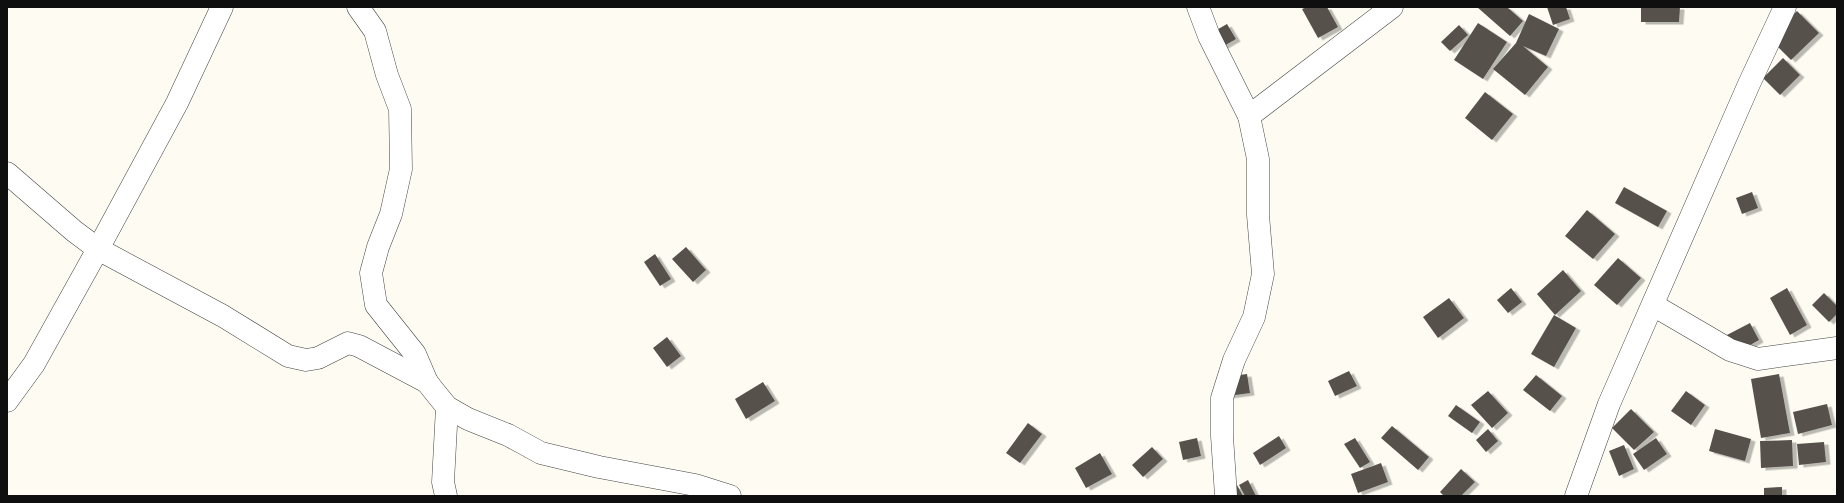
<svg xmlns="http://www.w3.org/2000/svg" width="1844" height="503" font-family="'Playfair Display',serif">
<style>
.building{fill:#57514c;filter:url(#shadow)}
.lines{fill:none;stroke-linecap:round;stroke-linejoin:round}
.minor-casing{stroke:#424242;stroke-width:23}
.minor{stroke:#fff;stroke-width:22}
</style>
<defs>
<filter id="shadow"><feDropShadow dx="4.5" dy="2.5" stdDeviation="0" flood-color="#0004"/></filter>
</defs>
<rect width="100%" height="100%" fill="#fefcf2"/>
<g class="building">
<path d="M1307,7h20l11,20 -20,11 -16,-29z"/>
<path d="M1477,7h30l16,14 -13,15z"/>
<path d="M1547,7h19l4,12 -17,6z"/>
<path d="M1641,7h39l-1,15h-38z"/>
<path d="M1797,11l22,22 -28,27 -22,-22z"/>
<path d="M1529,14l30,15 -13,27 -23,-10 25,21 -23,28 -32,-26 23,-26z"/>
<path d="M1478,23l29,19 -24,37 -29,-19z"/>
<path d="M1227,24l9,15 -26,15 -9,-15z"/>
<path d="M1459,25l9,10 -18,16 -9,-9z"/>
<path d="M1783,58l17,17 -20,20 -17,-17z"/>
<path d="M1485,92l28,22 -21,26 -27,-22z"/>
<path d="M1624,187l43,24 -9,16 -43,-24z"/>
<path d="M1752,192l6,16 -16,6 -6,-16z"/>
<path d="M1587,210l28,24 -22,25 -28,-23z"/>
<path d="M686,247l20,23 -13,12 -21,-23z"/>
<path d="M655,254l16,25 -11,7 -16,-24z"/>
<path d="M1618,258l23,20 -24,27 -23,-20z"/>
<path d="M1563,270l18,21 -26,24 -18,-21z"/>
<path d="M1511,288l11,14 -14,11 -11,-13z"/>
<path d="M1787,288l20,37 -17,10 -20,-37z"/>
<path d="M1824,293l13,13v8l-8,8 -17,-17z"/>
<path d="M1449,298l15,20 -26,20 -15,-21z"/>
<path d="M1554,315l22,13 -22,39 -23,-13z"/>
<path d="M1750,323l9,17 -23,13 -9,-18z"/>
<path d="M667,337l14,19 -14,11 -14,-19z"/>
<path d="M1349,371l8,15 -22,10 -7,-15z"/>
<path d="M1247,374l3,19 -22,3 -3,-19z"/>
<path d="M1779,374l11,59 -29,5 -10,-59z"/>
<path d="M1536,375l26,21 -12,15 -27,-21z"/>
<path d="M763,382l12,19 -29,18 -11,-20z"/>
<path d="M1488,391l20,22 -16,15 -21,-23z"/>
<path d="M1686,391l19,14 -14,20 -20,-14z"/>
<path d="M1827,404l5,21 -34,9 -5,-22z"/>
<path d="M1456,405l24,17 -8,11 -24,-17z"/>
<path d="M1631,409l23,23 -20,18 -22,-22z"/>
<path d="M1028,423l14,11 -22,29 -14,-10z"/>
<path d="M1392,426l37,31 -11,13 -37,-32z"/>
<path d="M1488,429l10,12 -12,11 -10,-12z"/>
<path d="M1715,429l36,10 -6,22 -36,-10z"/>
<path d="M1279,436l7,12 -26,17 -7,-12z"/>
<path d="M1197,438l4,18 -18,4 -4,-18z"/>
<path d="M1355,438l15,24 -10,6 -16,-24z"/>
<path d="M1656,438l11,16 -23,16 -11,-16z"/>
<path d="M1792,440l1,26 -32,2 -1,-27z"/>
<path d="M1824,442l2,20 -27,3 -2,-21z"/>
<path d="M1624,445l10,24 -15,7 -10,-25z"/>
<path d="M1152,447l11,12 -20,18 -11,-12z"/>
<path d="M1100,453l12,21 -26,14 -11,-20z"/>
<path d="M1381,463l7,19 -30,11 -7,-19z"/>
<path d="M1461,469l14,13 -14,14h-17l-4,-4z"/>
<path d="M1248,480l8,16h-11l-6,-11z"/>
<path d="M1237,485l6,11h-16l-2,-4z"/>
<path d="M1782,487v9h-18v-8z"/>
</g>
<g class="lines">
<defs>
<g id="minor">
<path d="M358,7l17,24 12,44 13,34 1,60 -10,45 -13,33 -7,26 5,32 39,49 12,28 7,9 13,16 21,12 40,16 33,18 58,14 96,18 35,11"/>
<path d="M1198,7l11,29 40,80 9,43v56l5,59 -9,43 -20,43 -12,38v38l4,60"/>
<path d="M1249,116l143,-109"/>
<path d="M7,173l67,58 24,18 125,67 65,40 18,4 12,-2 30,-15 11,3 68,36"/>
<path d="M1653,305l77,45 28,9 79,-11"/>
<path d="M7,401l27,-37 64,-115 79,-146 45,-96"/>
<path d="M446,496l-3,-14 4,-75"/>
<path d="M1576,496l33,-92 140,-320 36,-77"/>
</g>
</defs>
<use href="#minor" class="minor-casing"/>
<use href="#minor" class="minor"/>
</g>
<rect width="1844" height="503" fill="none" stroke="#0f0f0f" stroke-width="16"/>
</svg>
